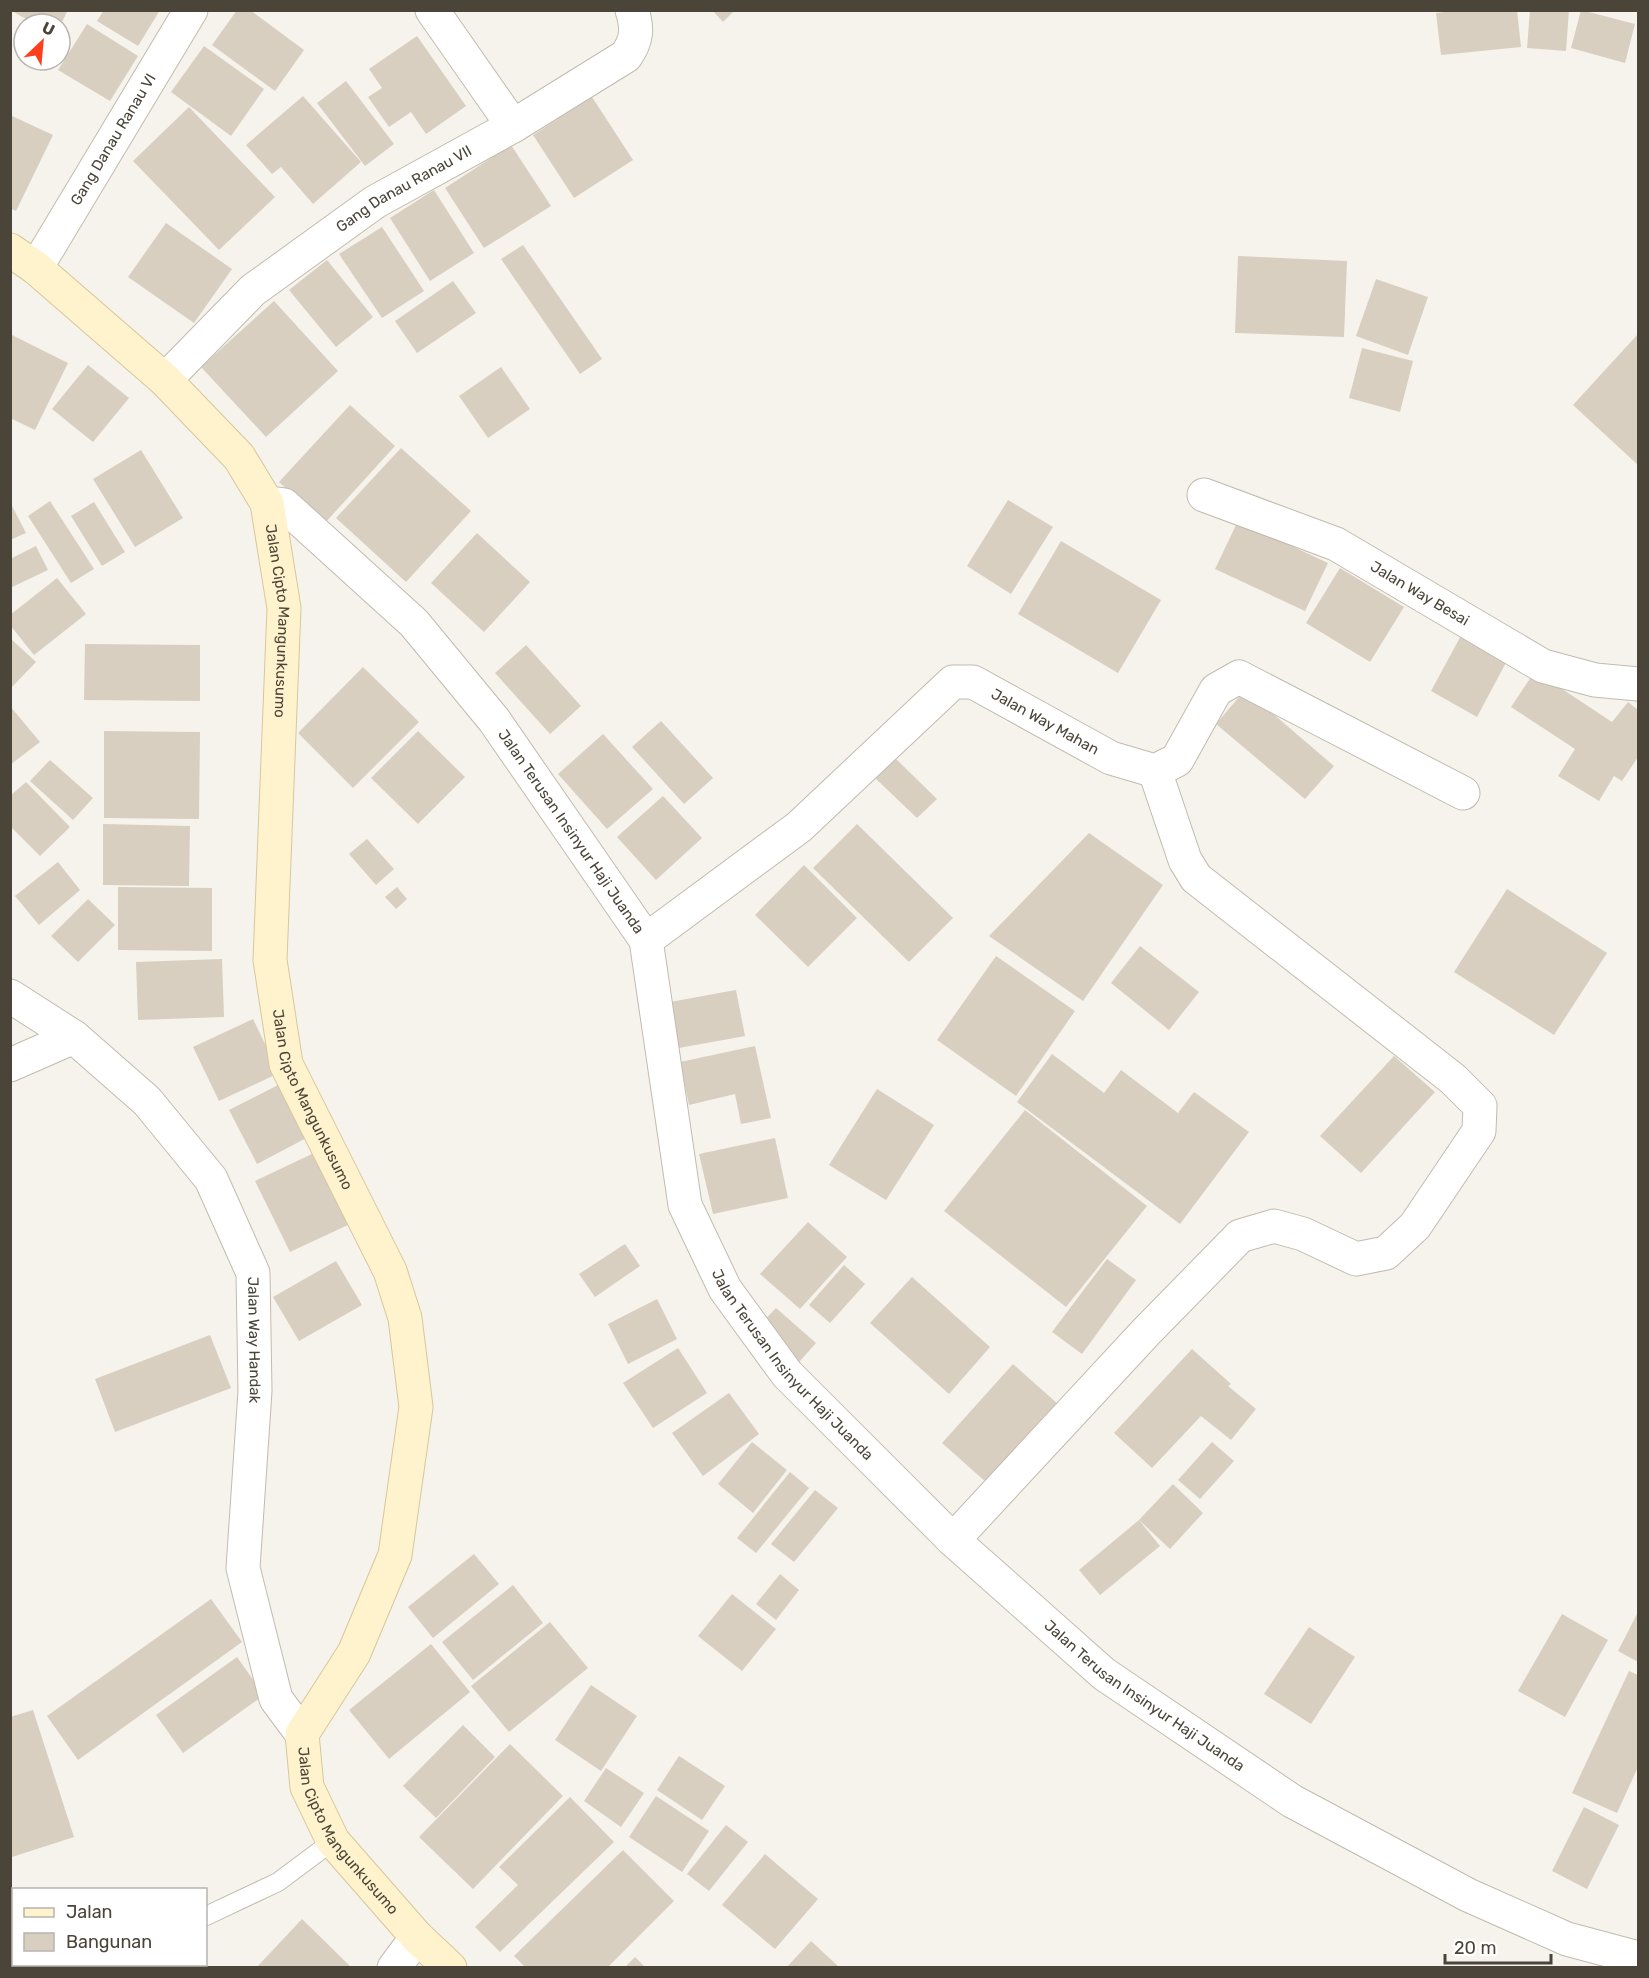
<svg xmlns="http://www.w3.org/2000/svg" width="1649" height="1978" font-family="Rubik,sans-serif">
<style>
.building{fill:#d8cfc1}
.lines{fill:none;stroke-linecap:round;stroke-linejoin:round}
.lane-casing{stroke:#c2bbae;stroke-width:20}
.street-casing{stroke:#c2bbae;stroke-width:35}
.secondary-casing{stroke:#d6c79b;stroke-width:35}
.lane{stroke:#fff;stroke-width:18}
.street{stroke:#fff;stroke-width:33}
.secondary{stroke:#fff3cd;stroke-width:33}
.labels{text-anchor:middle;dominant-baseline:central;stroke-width:5;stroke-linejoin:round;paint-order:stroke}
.street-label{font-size:15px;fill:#4b4439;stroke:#fff}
</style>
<rect width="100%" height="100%" fill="#f6f3ec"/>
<g class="building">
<path d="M10,10h58l-7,14h-26z"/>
<path d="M104,10h56l-22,36 -41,-25z"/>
<path d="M237,10h13l54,40 -29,41 -63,-46z"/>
<path d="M712,10h23l-12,12z"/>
<path d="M1459,10h58l4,37 -80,8 -5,-42z"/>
<path d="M1530,10h39l-3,41 -39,-3z"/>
<path d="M1581,10l54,14 -10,39 -54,-15z"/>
<path d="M87,24l51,32 -28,45 -52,-31z"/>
<path d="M417,36l49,70 -40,28 -15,-22 -22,15 -21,-30 14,-9 -13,-19z"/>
<path d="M204,46l60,43 -33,47 -60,-44z"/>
<path d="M346,81l48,63 -29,22 -48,-63z"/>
<path d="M303,96l58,66 -48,42 -32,-37 -9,7 -26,-29z"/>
<path d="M592,97l41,63 -59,38 -41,-63z"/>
<path d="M189,107l86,90 -56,53 -86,-89z"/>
<path d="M10,115l43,20 -37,76 -6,-3z"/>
<path d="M511,145l40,61 -67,42 -39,-60z"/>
<path d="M434,190l40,63 -44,28 -40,-63z"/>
<path d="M166,223l66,46 -38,54 -66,-46z"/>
<path d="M382,227l42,64 -42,27 -43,-64z"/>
<path d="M523,245l79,114 -22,15 -79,-115z"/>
<path d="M1238,256l109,5 -3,76 -109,-4z"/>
<path d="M327,260l46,57 -37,30 -47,-57z"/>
<path d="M1376,279l52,18 -20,58 -52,-19z"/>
<path d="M453,281l23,32 -59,40 -22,-32z"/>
<path d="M274,301l64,70 -72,66 -65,-70z"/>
<path d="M10,334l58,29 -33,67 -25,-12z"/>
<path d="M1638,334v131l-65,-60z"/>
<path d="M1362,348l51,13 -13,51 -51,-14z"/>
<path d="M88,365l41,33 -36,44 -41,-33z"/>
<path d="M501,367l29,42 -42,29 -29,-42z"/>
<path d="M350,405l45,41 -71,78 -45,-42z"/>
<path d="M401,448l70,63 -65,71 -70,-64z"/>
<path d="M141,450l42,68 -48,29 -42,-68z"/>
<path d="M1008,500l45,27 -42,67 -44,-28z"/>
<path d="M50,501l44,68 -23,14 -43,-67z"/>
<path d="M10,502l16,31 -16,7z"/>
<path d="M94,502l31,50 -23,14 -31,-50z"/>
<path d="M1238,521l90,42 -23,48 -90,-42z"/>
<path d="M477,533l53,49 -46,50 -53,-49z"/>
<path d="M1061,541l100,59 -43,73 -100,-59z"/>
<path d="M36,546l12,24 -38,18v-29z"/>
<path d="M1340,568l64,39 -34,55 -64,-39z"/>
<path d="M57,578l29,36 -52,41 -24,-30v-10z"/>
<path d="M1464,630l46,25 -33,62 -46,-26z"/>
<path d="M10,638l26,24 -26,27z"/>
<path d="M85,644l115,1v56l-116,-1z"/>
<path d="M526,645l55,61 -31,28 -55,-61z"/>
<path d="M363,667l56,55 -66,66 -55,-55z"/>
<path d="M1535,671l77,51 16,-20 10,8v47l-16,24 -8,-5 -15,25 -41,-25 17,-27 -64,-42z"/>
<path d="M1245,690l89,76 -29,33 -89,-75z"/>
<path d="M10,706l30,36 -30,23z"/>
<path d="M661,721l52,57 -29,26 -52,-57z"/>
<path d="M104,731l96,1 -1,87 -95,-1z"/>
<path d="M418,731l47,46 -47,47 -47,-46z"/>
<path d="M603,734l50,55 -46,40 -49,-55z"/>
<path d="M894,757l43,42 -20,19 -43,-41z"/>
<path d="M50,760l43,38 -20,22 -43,-39z"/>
<path d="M26,782l44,45 -30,29 -30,-30v-30z"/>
<path d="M663,796l39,42 -46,42 -39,-43z"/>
<path d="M103,824l87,2 -1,60 -86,-1z"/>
<path d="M857,824l96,94 -44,44 -96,-94z"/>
<path d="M1089,833l74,52 -80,116 -94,-65z"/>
<path d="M367,839l27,30 -18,16 -27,-31z"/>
<path d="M58,862l22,28 -41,35 -24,-29z"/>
<path d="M804,865l53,53 -49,49 -53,-52z"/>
<path d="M118,887l94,1v63l-94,-1z"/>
<path d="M397,887l10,12 -11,10 -11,-12z"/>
<path d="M1507,889l100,64 -53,82 -100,-63z"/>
<path d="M88,899l27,26 -37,37 -27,-26z"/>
<path d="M1140,946l59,46 -30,38 -58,-47z"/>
<path d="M996,956l79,55 -59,85 -79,-56z"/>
<path d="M222,959l2,58 -86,3 -2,-58z"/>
<path d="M736,990l9,46 -66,12 -9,-46z"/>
<path d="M253,1019l26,54 -60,28 -26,-54z"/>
<path d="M755,1046l16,72 -30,6 -6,-30 -46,11 -9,-43z"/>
<path d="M1052,1054l52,39 17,-23 57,43 16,-21 55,40 -69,92 -163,-122z"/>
<path d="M1394,1056l41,36 -74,81 -41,-37z"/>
<path d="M286,1081l28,53 -57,30 -28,-54z"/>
<path d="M877,1089l57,36 -48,75 -57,-35z"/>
<path d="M1025,1110l122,96 -81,101 -122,-96z"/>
<path d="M775,1138l13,60 -75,16 -14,-60z"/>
<path d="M316,1152l34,72 -60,28 -35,-71z"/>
<path d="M808,1222l39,35 -47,52 -40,-35z"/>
<path d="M625,1244l15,22 -45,31 -16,-23z"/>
<path d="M1107,1259l29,21 -54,74 -30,-22z"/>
<path d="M336,1261l26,44 -63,36 -26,-44z"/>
<path d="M844,1265l21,19 -35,39 -21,-18z"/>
<path d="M912,1277l78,70 -41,47 -79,-71z"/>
<path d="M657,1299l20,40 -49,25 -20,-40z"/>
<path d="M776,1308l40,35 -23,26 -35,-42z"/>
<path d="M210,1335l21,53 -116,44 -20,-53z"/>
<path d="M678,1348l29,45 -54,35 -30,-45z"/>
<path d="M1192,1349l39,35 -3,2 28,23 -25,31 -30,-24 -49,52 -38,-35z"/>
<path d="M1013,1364l45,40 -71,79 -45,-40z"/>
<path d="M729,1393l30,41 -56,42 -31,-43z"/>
<path d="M752,1442l35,28 -34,43 -35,-29z"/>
<path d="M1212,1442l22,19 -34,38 -22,-19z"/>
<path d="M790,1472l19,16 -53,65 -19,-15z"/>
<path d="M1173,1484l30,29 -33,36 -31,-29 21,26 -60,49 -21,-25 60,-50z"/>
<path d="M815,1490l23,18 -44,54 -23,-18z"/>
<path d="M474,1554l25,30 -66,54 -25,-31z"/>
<path d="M780,1574l19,16 -23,30 -20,-16z"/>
<path d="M513,1585l30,38 -70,57 -31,-38z"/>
<path d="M732,1594l44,35 -34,42 -44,-35z"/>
<path d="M211,1599l31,43 -164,118 -31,-44z"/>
<path d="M1638,1612v50l-20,-11z"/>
<path d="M1562,1614l46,26 -43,77 -47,-26z"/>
<path d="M550,1622l38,46 -79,64 -38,-46z"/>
<path d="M1309,1627l46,30 -44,67 -47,-30z"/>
<path d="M431,1644l39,48 -81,67 -40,-49z"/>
<path d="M237,1657l27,38 -81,58 -27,-38z"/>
<path d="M1629,1671l9,4v92l-21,46 -45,-20z"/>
<path d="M591,1685l46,31 -36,55 -46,-31z"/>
<path d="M33,1710l41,127 -62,20 -2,-140z"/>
<path d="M463,1725l32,32 -59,61 -33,-32z"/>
<path d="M510,1744l53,52 -90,93 -54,-52z"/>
<path d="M679,1756l46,30 -23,34 -45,-30z"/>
<path d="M606,1768l38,25 -23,34 -37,-26z"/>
<path d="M656,1796l53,35 -27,41 -53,-35z"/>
<path d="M570,1797l44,45 -114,110 -25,-25 43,-42 -19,-18z"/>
<path d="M1584,1807l35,18 -32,64 -35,-18z"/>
<path d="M726,1825l22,17 -39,49 -22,-17z"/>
<path d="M623,1850l51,51 -67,67h-81l-12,-12z"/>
<path d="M765,1854l53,45 -43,50 -53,-44z"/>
<path d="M302,1919l50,49h-96z"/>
<path d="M811,1941l29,27h-54z"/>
<path d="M635,1957l11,11h-22z"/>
</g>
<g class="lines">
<defs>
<g id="lane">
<path d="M206,1916l72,-34 55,-41"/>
<path d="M10,1960h4"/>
</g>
<g id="street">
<path d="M432,10l81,116"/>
<path id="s1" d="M36,268l155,-258"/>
<path id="s2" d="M165,380l88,-90 122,-88 138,-76 113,-70c11,-16 12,-27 6,-46"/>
<path id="s3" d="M1204,495l132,49 207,122 52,14 43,4"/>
<path id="s4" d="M267,503l17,2 130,118 80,97 152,220 39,265 40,84 62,85 166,166 151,134 188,127 176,94 99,44 71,19"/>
<path id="s5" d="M646,940l153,-113 154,-145h20l138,76 44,13 22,-11 39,-70 23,-13 224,116"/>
<path id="s6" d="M10,996l64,41 73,64 64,78 42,94 2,118 -12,177 33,131 26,35"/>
<path d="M10,1065l64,-28"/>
<path d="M953,1540l193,-208 94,-96 34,-10 29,8 53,25 30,-6 29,-27 64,-95 1,-25 -27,-27 -257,-201 -11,-18 -30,-89"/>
<path d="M394,1968l23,-31"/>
</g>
<g id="secondary">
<path id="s7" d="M10,250l26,18 129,112 74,77 28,46 17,105 -14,352 16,104 104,207 15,47 11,89 -21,148 -41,98 -52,81 5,53 26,54 84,96 33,31"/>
</g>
</defs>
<use href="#lane" class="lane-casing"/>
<use href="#street" class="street-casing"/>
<use href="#secondary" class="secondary-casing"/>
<use href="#lane" class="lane"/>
<use href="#street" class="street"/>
<use href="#secondary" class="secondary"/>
</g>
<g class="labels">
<g class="street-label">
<text stroke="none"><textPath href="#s1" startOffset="150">Gang Danau Ranau VI</textPath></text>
<text stroke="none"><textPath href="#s2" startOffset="308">Gang Danau Ranau VII</textPath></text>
<text stroke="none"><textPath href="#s3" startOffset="238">Jalan Way Besai</textPath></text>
<text stroke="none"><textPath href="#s7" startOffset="482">Jalan Cipto Mangunkusumo</textPath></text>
<text stroke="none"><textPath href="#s5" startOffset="504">Jalan Way Mahan</textPath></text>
<text stroke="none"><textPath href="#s4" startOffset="454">Jalan Terusan Insinyur Haji Juanda</textPath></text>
<text stroke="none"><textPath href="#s7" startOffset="969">Jalan Cipto Mangunkusumo</textPath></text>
<text stroke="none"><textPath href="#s6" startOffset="444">Jalan Way Handak</textPath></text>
<text stroke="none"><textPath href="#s4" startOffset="1048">Jalan Terusan Insinyur Haji Juanda</textPath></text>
<text stroke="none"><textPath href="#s4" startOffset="1534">Jalan Terusan Insinyur Haji Juanda</textPath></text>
<text stroke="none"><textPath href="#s7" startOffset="1760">Jalan Cipto Mangunkusumo</textPath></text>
</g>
</g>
<rect width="1649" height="1978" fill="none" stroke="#4b4439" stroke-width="24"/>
<rect x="12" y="1888" width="195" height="78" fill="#ffffff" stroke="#b7b4b0" stroke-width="1.5"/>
<rect x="24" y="1908" width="30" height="9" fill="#fff3cd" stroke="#b7b4b0" stroke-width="1.5"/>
<text x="66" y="1918" font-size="18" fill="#4b4439">Jalan</text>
<rect x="24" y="1933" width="30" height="18" fill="#d8cfc1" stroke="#b7b4b0" stroke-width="1.5"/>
<text x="66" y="1948" font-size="18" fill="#4b4439">Bangunan</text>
<g transform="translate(42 42) rotate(26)"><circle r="28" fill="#ffffff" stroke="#b7b4b0" stroke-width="1.5"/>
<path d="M0-4.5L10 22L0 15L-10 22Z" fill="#fc3f1d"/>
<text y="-9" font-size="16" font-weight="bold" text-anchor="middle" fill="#4b4439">U</text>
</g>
<path d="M1445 1954v9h106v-9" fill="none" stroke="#4b4439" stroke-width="3"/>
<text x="1454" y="1954" font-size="18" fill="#4b4439" stroke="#ffffff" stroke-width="4.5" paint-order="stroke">20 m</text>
</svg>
